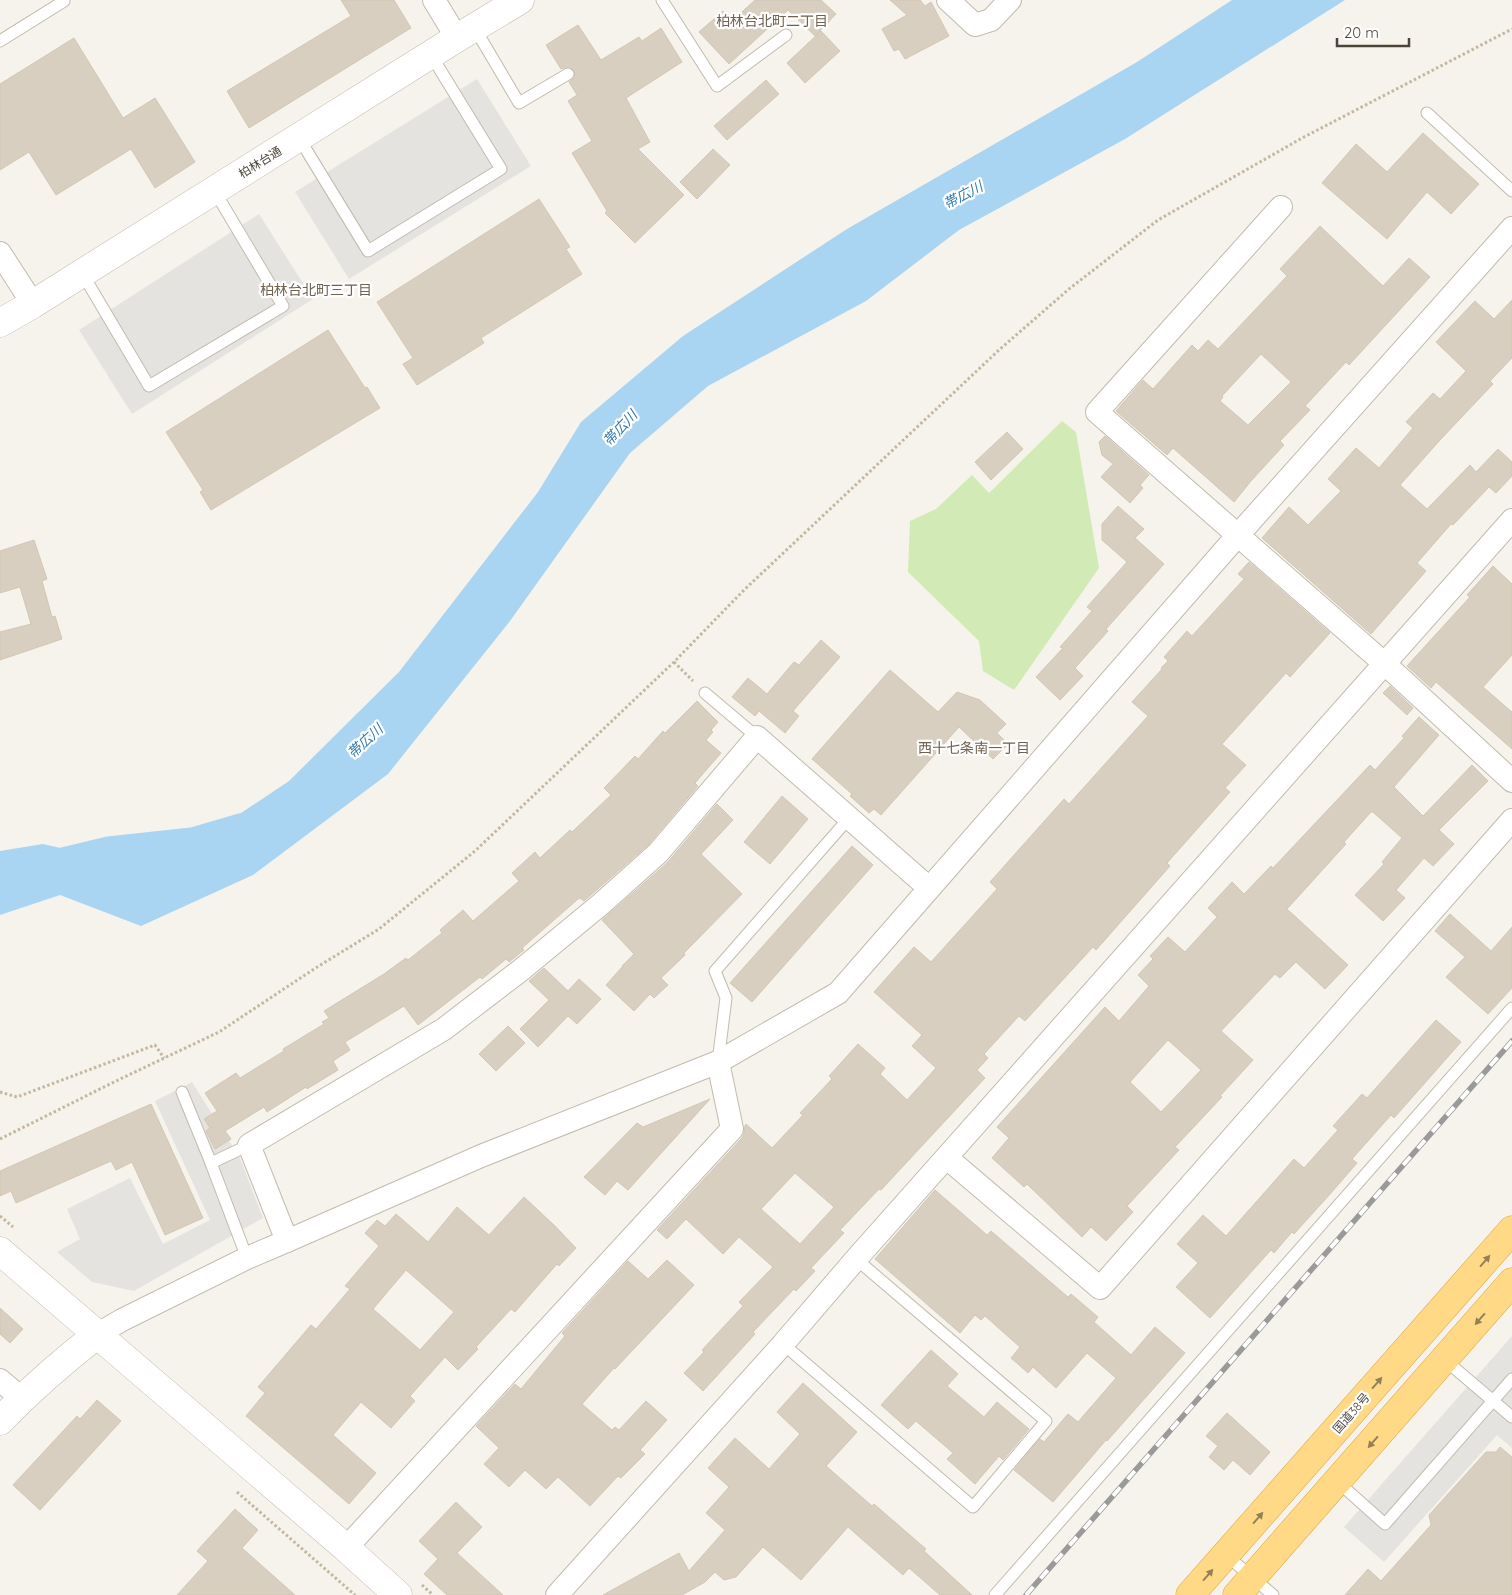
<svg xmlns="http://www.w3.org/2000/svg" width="1512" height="1595" font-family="Quicksand,'Noto Sans JP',sans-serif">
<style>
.green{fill:#d2eab5}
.parking{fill:#e5e3e0}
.water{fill:#a9d4f2}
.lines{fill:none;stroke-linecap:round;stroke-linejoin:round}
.river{stroke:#a9d4f2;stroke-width:44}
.building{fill:#d8cfc1;stroke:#d3c7b4;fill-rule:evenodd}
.service-casing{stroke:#c2bbae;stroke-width:13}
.minor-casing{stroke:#c2bbae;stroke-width:24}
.tertiary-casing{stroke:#c2bbae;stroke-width:29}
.trunk-casing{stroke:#e0a43c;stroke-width:29}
.path{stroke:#c4b79f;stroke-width:3;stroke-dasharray:2.5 2.5;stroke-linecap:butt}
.service{stroke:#fff;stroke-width:11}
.minor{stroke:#fff;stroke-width:22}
.tertiary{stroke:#fff;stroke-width:28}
.trunk{stroke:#ffd985;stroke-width:28}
.rail-casing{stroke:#9a9a9a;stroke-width:5.5}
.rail{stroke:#fff;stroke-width:4;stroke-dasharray:11;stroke-linecap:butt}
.oneway{fill:#938057}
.labels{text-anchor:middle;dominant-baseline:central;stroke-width:4.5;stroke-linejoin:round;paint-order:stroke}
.street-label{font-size:12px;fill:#4b4439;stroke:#fff}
.neighbourhood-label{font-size:14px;fill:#6e6250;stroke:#fff}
.water-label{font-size:14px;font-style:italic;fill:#2e7ab2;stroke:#fff}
</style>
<rect width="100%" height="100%" fill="#f6f3ec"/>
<path class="green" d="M1062,421l14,11 23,136 -85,122 -31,-19 -4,-30 -71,-69 2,-51 26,-12 36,-34 17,18z"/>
<g class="parking">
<path d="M477,79l54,87 -182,113 -54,-87z"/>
<path d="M259,214l54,85 -181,115 -53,-84z"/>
<path d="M192,1082l48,76 23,60 -129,73 -42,-9 -35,-30 23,-13 -13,-30 63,-31 33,66 47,-24 -55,-119z"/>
<path d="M1512,1336v112l-15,-13 -113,127 -40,-35z"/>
</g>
<path class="water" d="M1232,0h113l-220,139 -166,91 -93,71 -158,85 -78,67 -120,168 -122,153 -135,101 -112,51 -81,-31 -60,20v-64l43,-7 113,26 133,-89 110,-109 139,-180 43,-70 102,-86 164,-107 290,-167z"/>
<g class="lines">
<path class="river" d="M0,885l112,-27 83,-9 48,-14"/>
</g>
<g class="building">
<path d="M341,0h53l17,28 -162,100 -22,-37 124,-75z"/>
<path d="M755,0h66l15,14 -21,22 -27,-26 -59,54 -30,-32 24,-21 9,10z"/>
<path d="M890,0h30l5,6 6,-4 18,34 -44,23 -6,-10 -5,2 -12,-22 25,-14z"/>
<path d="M578,25l23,35 38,-23 3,4 19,-13 21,34 -56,36 24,44 -12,7 46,46 -49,48 -30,-30 2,-2 -35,-58 20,-12 -24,-40 9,-6 -8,-13 5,-4 1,-5 -4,-6h-4l-6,2 -15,-24z"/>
<path d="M821,31l19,20 -35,32 -18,-20z"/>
<path d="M74,38l49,80 32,-20 40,64 -40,26 -24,-39 -75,46 -27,-43 -29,18v-86z"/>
<path d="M766,80l13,14 -52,46 -13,-14z"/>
<path d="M1423,133l56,51 -28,30 -24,-22 -40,47 -65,-56 34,-39 31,28z"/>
<path d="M713,149l17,16 -33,34 -17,-17z"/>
<path d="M539,199l31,48 -4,2 16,25 -101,64 3,5 -67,42 -14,-21 10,-6 -36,-56z"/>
<path d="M1320,226l63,60 26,-28 21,19 -81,88 -3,-3 -41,44 5,4 -30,31 4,4 -33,36 -17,21 -61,-54 -6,7 -51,-44 27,-31 10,9 39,-44 6,6 10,-11 10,9 69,-73 -7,-7zM1261,354l30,28 -43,43 -28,-24 3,-4 -1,-1z"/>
<path d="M1512,300v58l-22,23 3,3 -52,55 -41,46 27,24 43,-44 6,7 22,-23 14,13v14l-16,17 -7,-6 -36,38 -2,-1 -34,39 9,8 -55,63 -109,-96 27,-31 19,18 33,-34 -13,-12 28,-31 23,20 34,-40 -7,-6 27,-29 7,6 26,-28 -30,-29 39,-41 19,18z"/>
<path d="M328,330l37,58 2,-1 13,21 -169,102 -11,-18 3,-2 -37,-58z"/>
<path d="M1007,432l16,17 -32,31 -16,-18z"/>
<path d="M1105,436l44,39 -9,10 3,3 -13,15 -29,-26 12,-13 -11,-9 -3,-13z"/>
<path d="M1118,506l26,23 -9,9 29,26 -58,65 2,2 -33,37 8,8 -23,24 -24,-23 27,-29 -3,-1 32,-36 -5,-4 40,-45 -25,-22v-16z"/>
<path d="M34,540l13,39 -5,2 10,36 3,-1 7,23 -62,21v-28l31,-8 -11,-37 -20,6v-42z"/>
<path d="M1249,562l81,71 -40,44 -4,-4 -64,71 24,21 -21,23 5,4 -63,71 3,3 -74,84 -3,-3 -68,74 -6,-5 -35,38 4,4 -11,12 8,8 -104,112 -2,-1 -39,41 4,3 -33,35 4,3 -19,20 -2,-2 -41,43 2,2 -52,57 -19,-18 20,-21 -2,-2 41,-44 -4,-4 34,-35 -34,-30 -16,17 -37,-35 -19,20 -10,-9 85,-92 2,-5 1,-7 1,-2 26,24 31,-33 -3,-2 32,-34 -3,-3 29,-32 27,24 -5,6 27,26 29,-32 -24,-22 10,-11 -48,-43 40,-45 17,15 66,-73 -7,-7 74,-83 5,5 79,-88 -16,-14 30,-33 -1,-1 7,-7 -4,-4 23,-26 5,5 52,-57 -6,-5zM795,1173l39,34 -34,37 -39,-35z"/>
<path d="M1493,566l19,18v71l-29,32 29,25v37l-76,-67 -5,6 -24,-22 63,-69 -3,-2z"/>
<path d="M821,640l19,17 -47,54 6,5 -14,17 -26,-22 -4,5 -23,-19 16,-19 19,16 27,-32 5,3z"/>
<path d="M890,670l48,42 19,-20 23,8 26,24 -9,9 11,11 -15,15 -34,-32 -78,88 -7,-6 -5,4 -19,-17 2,-2 -40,-35z"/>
<path d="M1390,686l23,22 -6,7 -24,-22z"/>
<path d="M697,701l21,21 -7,8 2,2 -7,8 15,13 -26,30 3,3 -49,58 -65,57 -4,-3 -2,1 -56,49 2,2 -15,12 -3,-3 -24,20 -2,-2 -62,48 -14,-19 -59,36 5,8 -17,11 5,9 -31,19 -1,-2 -39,25 -3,-5 -39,24 6,8 -16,10 -9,-18 4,-3 -6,-9 13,-8 -12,-18 31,-20 4,5 44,-27 -1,-2 41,-25 -2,-2 7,-4 -5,-7 60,-37 22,-16 2,2 34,-27 -2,-3 23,-20 10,11 46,-40 -7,-8 23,-21 5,6 30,-28 2,2 39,-37 -7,-7 31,-32 3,3 25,-28 2,2z"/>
<path d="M1419,717l20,18 -45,52 29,29 49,-51 16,16 -49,49 15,14 -21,22 -9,-8 -28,32 9,8 -22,23 -28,-26 29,-31 -2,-2 20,-24 -29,-26h-2l-27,30 2,2 -59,65 61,56 -23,24 -29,-27 -16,16 -5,-4 -54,57 32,29 -33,36 2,1 -47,50 4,3 -52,56 6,6 -27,29 -15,-14 -9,10 -55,-53 -3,3 -32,-29 17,-20 -12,-11 108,-120 14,14 30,-35 -11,-11 15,-16 -3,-3 18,-19 17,15 32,-35 -9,-9 24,-26 12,12 27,-28 2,2 97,-103 5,5 29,-32 -2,-2zM1168,1040l33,30 -40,42 -31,-30z"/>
<path d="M782,796l26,23 -38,45 -26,-22z"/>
<path d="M717,804l16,16 -32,34 41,40 -58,59 1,2 -24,23 7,7 -14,13 -4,-4 -16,17 -28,-26 17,-19h-1l12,-12 -32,-34 65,-57z"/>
<path d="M852,846l21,19 -121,137 -22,-19z"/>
<path d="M1450,914l41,37 21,-24v61l-24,26 -42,-37 19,-20 -30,-26z"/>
<path d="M544,968l24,23 11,-12 22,20 -24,25 -9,-8 -30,31 -18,-18 29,-29 -20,-19z"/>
<path d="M1436,1020l25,22 -67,76 -3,-3 -39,44 5,4 -26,30 -37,41 -2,-2 -18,21 -3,-3 -61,68 -34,-31 22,-24 -21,-19 26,-29 23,21 68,-77 10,9 34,-38 -5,-4 29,-32 5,4z"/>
<path d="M508,1026l17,17 -29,28 -17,-17z"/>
<path d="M710,1099l-82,91 -11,-9 -12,14 -21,-18 53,-54 6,4z"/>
<path d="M151,1104l52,114 -38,17 -33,-73 -16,8 -5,-9 -95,42 -5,-12 -11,5v-25z"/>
<path d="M935,1190l52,45 4,-4 77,66 3,-3 27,23 -4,5 37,33 24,-28 30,26 -78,88 -1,-1 -53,62 -39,-32 26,-31 4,3 24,-28 10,8 38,-44 -29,-25 -31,35 -23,-21 -5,6 -17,-15 9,-11 -35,-31 -4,4 -6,-5 -15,18 -85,-74z"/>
<path d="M524,1197l31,29 21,22 -17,18 -2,-2 -42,48 -4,-3 -35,38 2,2 -20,21 -13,-13 -35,39 5,5 -24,27 -30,-26 -28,33 43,38 -27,31 -103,-88 19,-23 -7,-6 53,-62 5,4 34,-40 -5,-3 34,-40 -14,-13 12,-13 8,6 11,-12 32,28 29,-35 32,28zM406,1270l48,42 -34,38 -47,-41z"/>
<path d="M667,1260l27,25 -79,84 -1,-1 -32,36 30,26 3,-3 4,3 27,-29 21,19 -27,30 5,4 -24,24 -3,-2 -28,30 -32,-29 -12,12 -21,-19 -16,17 -25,-23 15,-16 -23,-22 39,-42 6,5 44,-53 -3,-3 66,-72 20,18z"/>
<path d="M0,1308l23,21 -13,14 -10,-9z"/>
<path d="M931,1350l27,24 -11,12 37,31 13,-15 32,27 -26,31 -4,-4 -24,28 -28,-25 6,-6 -37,-32 -8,8 -27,-24z"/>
<path d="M803,1383l54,49 -31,34 46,40 2,-2 52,45 -2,2 48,44h-32l-31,-27 -6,7 -55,-48 -47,53 -38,-33 -27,30 -12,3 -9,-8 -10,10 -23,13h-79l76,-42 10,18 36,-41 -19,-17 23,-26 -21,-19 27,-30 34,31 31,-35 -23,-22z"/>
<path d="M97,1400l24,21 -81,89 -27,-25 64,-69 3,3z"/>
<path d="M1227,1413l43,39 -20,23 -17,-15 -9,10 -15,-13 9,-11 -12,-10z"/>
<path d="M1500,1447l12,10v138h-167l23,-26 13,12 50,-56 -2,-10 57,-63h10z"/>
<path d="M456,1502l26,25 -25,26 46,42h-56l-23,-21 14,-15 -19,-18z"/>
<path d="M235,1509l23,21 -16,18 53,47h-118l31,-34 -11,-10z"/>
</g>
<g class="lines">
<defs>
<g id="service">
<path d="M662,0l55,86 69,-51"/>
<path d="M474,27l45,76 49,-29"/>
<path d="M0,41l64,-40"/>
<path d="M1427,113l85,78"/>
<path d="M299,138l69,113 133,-82 -70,-114"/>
<path d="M82,273l67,113 134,-80 -69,-116"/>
<path d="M705,693l52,44"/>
<path d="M718,1062l8,-64 -11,-27 134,-153"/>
<path d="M182,1092l29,71 36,95"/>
<path d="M211,1163l38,-18"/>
<path d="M783,1344l190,163 73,-86 -190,-162"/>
<path d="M1445,1360l67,57"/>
<path d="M1338,1482l47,42 127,-145"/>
<path d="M1226,1555l47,40"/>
<path d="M995,1595l517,-587"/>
</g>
<g id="minor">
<path d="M434,0l23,38"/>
<path d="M948,0l27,25 16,-5 19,-20"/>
<path d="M1281,207l-184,205 288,252 127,117"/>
<path d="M0,253l33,51"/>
<path d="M947,1158l153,130 412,-468"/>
<path d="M287,1241l194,-85 237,-94"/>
<path d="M98,1334l24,-14 125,-62 40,-17 -38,-96 195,-116 77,-59 80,-66 57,-51 99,-116 172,151"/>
<path d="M0,1380l22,19"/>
<path d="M346,1548l386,-419 -14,-67 120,-69 400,-458 274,-307"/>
<path d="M557,1595l226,-251 73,-85 656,-739"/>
</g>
<g id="tertiary">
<path d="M0,323l33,-19 424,-266 63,-38"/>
<path d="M0,1251l346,297 52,47"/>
<path d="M0,1421c31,-32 63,-60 98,-87"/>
</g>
<g id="trunk">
<path d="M1190,1595l322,-365"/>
<path d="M1237,1595l275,-313"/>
</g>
</defs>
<use href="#service" class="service-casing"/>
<use href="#minor" class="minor-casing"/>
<use href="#tertiary" class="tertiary-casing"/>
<use href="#trunk" class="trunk-casing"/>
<g class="path">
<path d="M674,662l19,19"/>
<path d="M0,1092l17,5 138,-52 9,13"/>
<path d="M0,1139l116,-58 103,-49 95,-63 65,-40 96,-78 199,-189 70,-72 255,-240 70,-61 89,-69 146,-83 208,-108"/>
<path d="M0,1216l13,11"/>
<path d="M237,1492l118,103"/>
<path d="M422,1585l11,10"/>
</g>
<use href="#service" class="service"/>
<use href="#minor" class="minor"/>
<use href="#tertiary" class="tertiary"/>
<use href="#trunk" class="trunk"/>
<defs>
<path id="rail" d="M1026,1595l486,-554"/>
</defs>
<use href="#rail" class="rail-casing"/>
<use href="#rail" class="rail"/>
</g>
<defs><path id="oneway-solid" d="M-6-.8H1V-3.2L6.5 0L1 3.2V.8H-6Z" transform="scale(1.25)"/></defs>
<g class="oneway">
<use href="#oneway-solid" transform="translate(1485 1261) rotate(-49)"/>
<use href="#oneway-solid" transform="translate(1480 1319) rotate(131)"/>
<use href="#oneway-solid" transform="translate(1377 1383) rotate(-49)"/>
<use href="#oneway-solid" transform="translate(1373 1442) rotate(131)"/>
<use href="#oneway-solid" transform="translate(1258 1518) rotate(-49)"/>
<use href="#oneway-solid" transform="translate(1208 1575) rotate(-49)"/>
</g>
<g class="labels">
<g class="street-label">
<text transform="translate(260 162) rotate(-32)">柏林台通</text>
<text transform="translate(1351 1413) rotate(-49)">国道38号</text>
</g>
<g class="neighbourhood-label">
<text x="772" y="21">柏林台北町二丁目</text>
<text x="316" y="290">柏林台北町三丁目</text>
<text x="974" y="748">西十七条南一丁目</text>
</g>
<g class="water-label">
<text transform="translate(963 195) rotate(-28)">帯広川</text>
<text transform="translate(620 428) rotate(-47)">帯広川</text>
<text transform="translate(365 741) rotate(-43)">帯広川</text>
</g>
</g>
<path d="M1337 38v8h72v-8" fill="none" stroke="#4b4439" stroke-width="2.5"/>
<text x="1344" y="38" font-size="15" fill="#4b4439" stroke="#ffffff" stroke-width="4" paint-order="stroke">20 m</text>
</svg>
